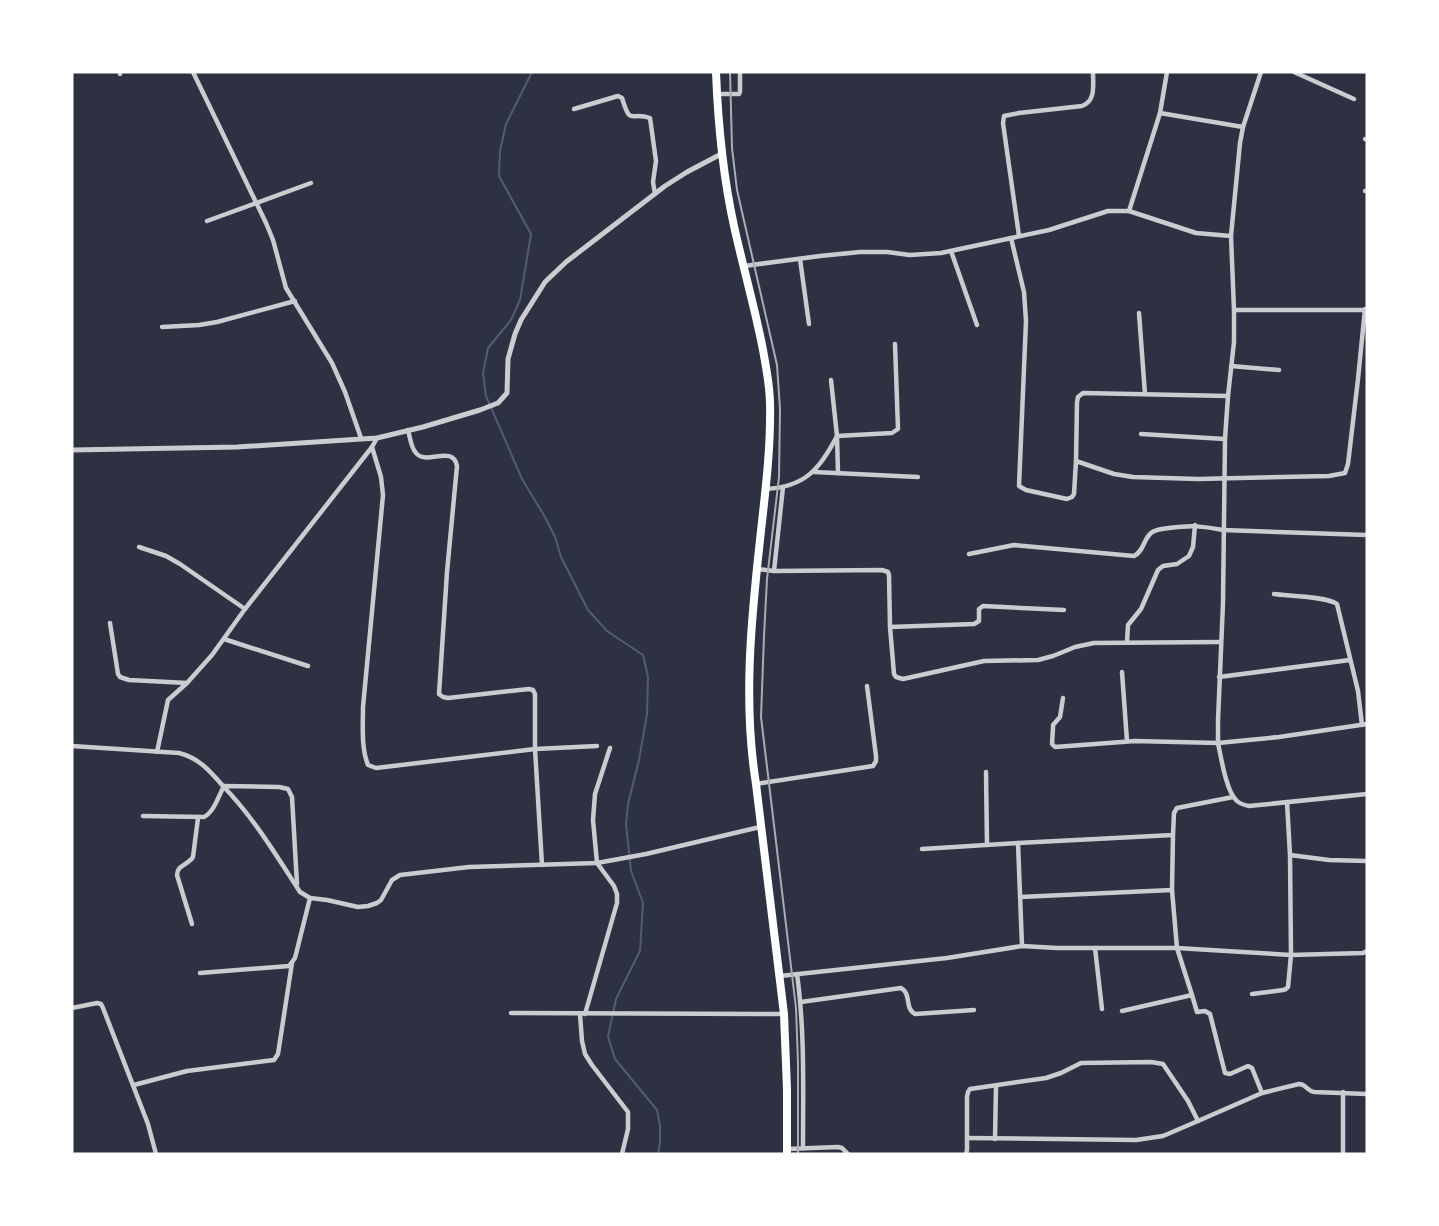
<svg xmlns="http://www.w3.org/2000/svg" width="1439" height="1226" font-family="Inter,sans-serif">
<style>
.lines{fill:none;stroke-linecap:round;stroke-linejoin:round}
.stream{stroke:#4f5d75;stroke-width:2}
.minor{stroke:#caccd0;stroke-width:4.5}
.tertiary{stroke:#caccd0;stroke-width:5}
.trunk{stroke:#fff;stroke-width:8}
.rail{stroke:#abadb3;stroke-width:2}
</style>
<rect width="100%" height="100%" fill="#2d3142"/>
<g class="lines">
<path class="stream" d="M532,72l-26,52 -6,27 -1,25 32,58 -11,66 -9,20 -23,28 -5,25 3,23 36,83 23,38 10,20 6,20 27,53 19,21 36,24 5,22 -1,37 -8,46 -11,44 -2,20 5,47 12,32 -3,48 -24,48 -8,38 7,22 42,51 3,15v17l-2,12"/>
<g class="minor">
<path d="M120,72v2"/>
<path d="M193,72l73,151 7,17 13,48 46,75 13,29 16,46"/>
<path d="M1294,72l60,27"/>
<path d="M717,94h22l1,-2v-20"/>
<path d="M574,109l44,-13 4,2c9,29 8,13 28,20l6,43 -3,21 2,12"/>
<path d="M1160,113l83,14"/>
<path d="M1365,139l2,1"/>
<path d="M1365,191h2"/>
<path d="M1129,211l31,-98 7,-41"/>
<path d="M207,221l104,-38"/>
<path d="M1019,236l-16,-113 1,-7 15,-3 63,-7c14,-5 11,-21 11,-34"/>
<path d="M1231,236l9,-93 3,-16 18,-55"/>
<path d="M1011,238l13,54 2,29 -7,165 7,4 41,9 5,-2 2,-3 2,-33"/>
<path d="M951,251l26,74"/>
<path d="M800,259l9,65"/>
<path d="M744,266l76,-10 40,-4h27l23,3 31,-2 108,-23 59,-19h21l67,22 35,3 3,74v32l-6,54 -3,43 -2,164 -5,117v23l61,-6 88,-13"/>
<path d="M1234,310h133"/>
<path d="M1139,313l6,81"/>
<path d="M162,327l37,-2 18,-3 78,-21"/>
<path d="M1231,366l48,4"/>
<path d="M831,380l6,56 1,37"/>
<path d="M1228,396l-145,-3 -5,4 -1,5 -1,59 38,13 19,3 65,2 131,-3 16,-3 3,-9 10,-85 7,-70"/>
<path d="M408,430c2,7 3,18 8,23 10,13 37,-9 41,13l-10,106 -8,122 4,3 5,1 81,-9 4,1 2,4v55l7,116"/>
<path d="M1141,434l84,5"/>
<path d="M372,447l9,30 2,18 -20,212c0,18 -2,41 5,58l8,3 159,-19 62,-3"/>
<path d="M814,472l104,5"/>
<path d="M766,489c39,-2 54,-20 71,-53l55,-3 6,-4 -3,-85"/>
<path d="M139,547l27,9 14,8 65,45"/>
<path d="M969,554l45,-9 120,11c10,-5 9,-16 17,-23 5,-4 12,-4 18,-5 23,-3 32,-2 54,2l144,5"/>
<path d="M757,569l17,2 108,-1 6,2 1,3 1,52 84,-3 5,-3v-12l4,-3 81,4"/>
<path d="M774,571l9,-84"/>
<path d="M1274,594c14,2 52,2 63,10l21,87 4,34"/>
<path d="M110,623l8,51 2,3 9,3 58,3"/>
<path d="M890,627l4,47 2,3 7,2 81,-18 54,-1 15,-4 22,-9 19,-4 126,-1"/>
<path d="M224,639l84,27"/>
<path d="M1127,642l1,-17 13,-16 17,-39 5,-4 14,-2 12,-8 4,-9 2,-22"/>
<path d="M1122,672l5,69"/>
<path d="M1219,677l131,-17"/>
<path d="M1063,698l-3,19 -7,8v3l-1,16 3,3 80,-6 83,2c3,14 8,47 18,57 3,4 8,5 13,6l118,-12"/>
<path d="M72,746l107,7c20,5 31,18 44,33 31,32 53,69 77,106l10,6 17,2 31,7 10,-1 9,-3 4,-3 11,-20 8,-5 69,-8 128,-4 49,-9 114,-27"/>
<path d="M157,752l11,-52 19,-17 25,-28 33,-46 127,-162 5,-9"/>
<path d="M986,772l1,73"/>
<path d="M756,784l117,-18 3,-5v-5l-9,-70"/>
<path d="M143,816l61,1c10,-5 14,-20 20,-31l55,1 9,2 4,8 5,87"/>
<path d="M1173,835l-1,55 5,58 15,47"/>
<path d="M922,849l96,-6"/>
<path d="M1290,855l39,5 38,1"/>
<path d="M1020,897l152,-7"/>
<path d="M192,924l-15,-49c0,-10 11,-10 16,-18l5,-39"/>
<path d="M1022,946l-4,-103 155,-8 1,-22 3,-5 56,-11"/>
<path d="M1095,948l7,61"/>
<path d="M200,973l89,-7 6,-8 15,-60"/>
<path d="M797,974c8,58 6,116 6,174"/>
<path d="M780,976l167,-18 75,-12 35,2h120l114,7 72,-2 4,-2"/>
<path d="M1252,994l31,-4 3,-1 2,-2 3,-32 -1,-100 -3,-53"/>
<path d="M801,1002l100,-14c11,6 3,20 14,26l59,-4"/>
<path d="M72,1008l25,-5 4,1 2,4 45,116 8,30"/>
<path d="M1122,1011l70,-16 5,17 8,-1 5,3 15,59 5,1 18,-8 4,2 10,25"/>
<path d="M511,1013l273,1"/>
<path d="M580,1014l2,27 3,13 7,11 36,47v17l-6,25"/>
<path d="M585,1014l32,-111v-9l-3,-8 -17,-23 -4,-43 2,-26 15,-46"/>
<path d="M134,1085l53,-14 87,-11 4,-6 14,-91"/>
<path d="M1343,1092v62"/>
<path d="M967,1138l169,2 27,-4 35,-15"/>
<path d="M995,1139l1,-53"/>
<path d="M787,1149l51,-2 4,1 6,6"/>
<path d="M966,1154l1,-4v-53l1,-5 2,-3 76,-11 15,-5 20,-10 70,-1 12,2 25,37 10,20 64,-28 37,-9c7,0 8,7 15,8l53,2"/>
</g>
<path class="tertiary" d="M72,450l165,-3 140,-9 46,-11 57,-17 18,-7 9,-10 1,-34 7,-25 6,-14 24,-38 21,-20 99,-76 22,-14 36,-19"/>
<path class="trunk" d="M716,72c2,51 7,104 18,154 9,41 21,82 29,124 3,17 7,36 7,54 1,45 -5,90 -10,136 -9,81 -17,163 -4,244l28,230 3,75v65"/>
<path class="rail" d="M730,72l2,76 5,42 40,175 3,44 -1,68 -12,102 -3,57 -3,81 35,291 2,55v91"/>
</g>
<rect width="1439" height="1226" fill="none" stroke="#ffffff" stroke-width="147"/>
</svg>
